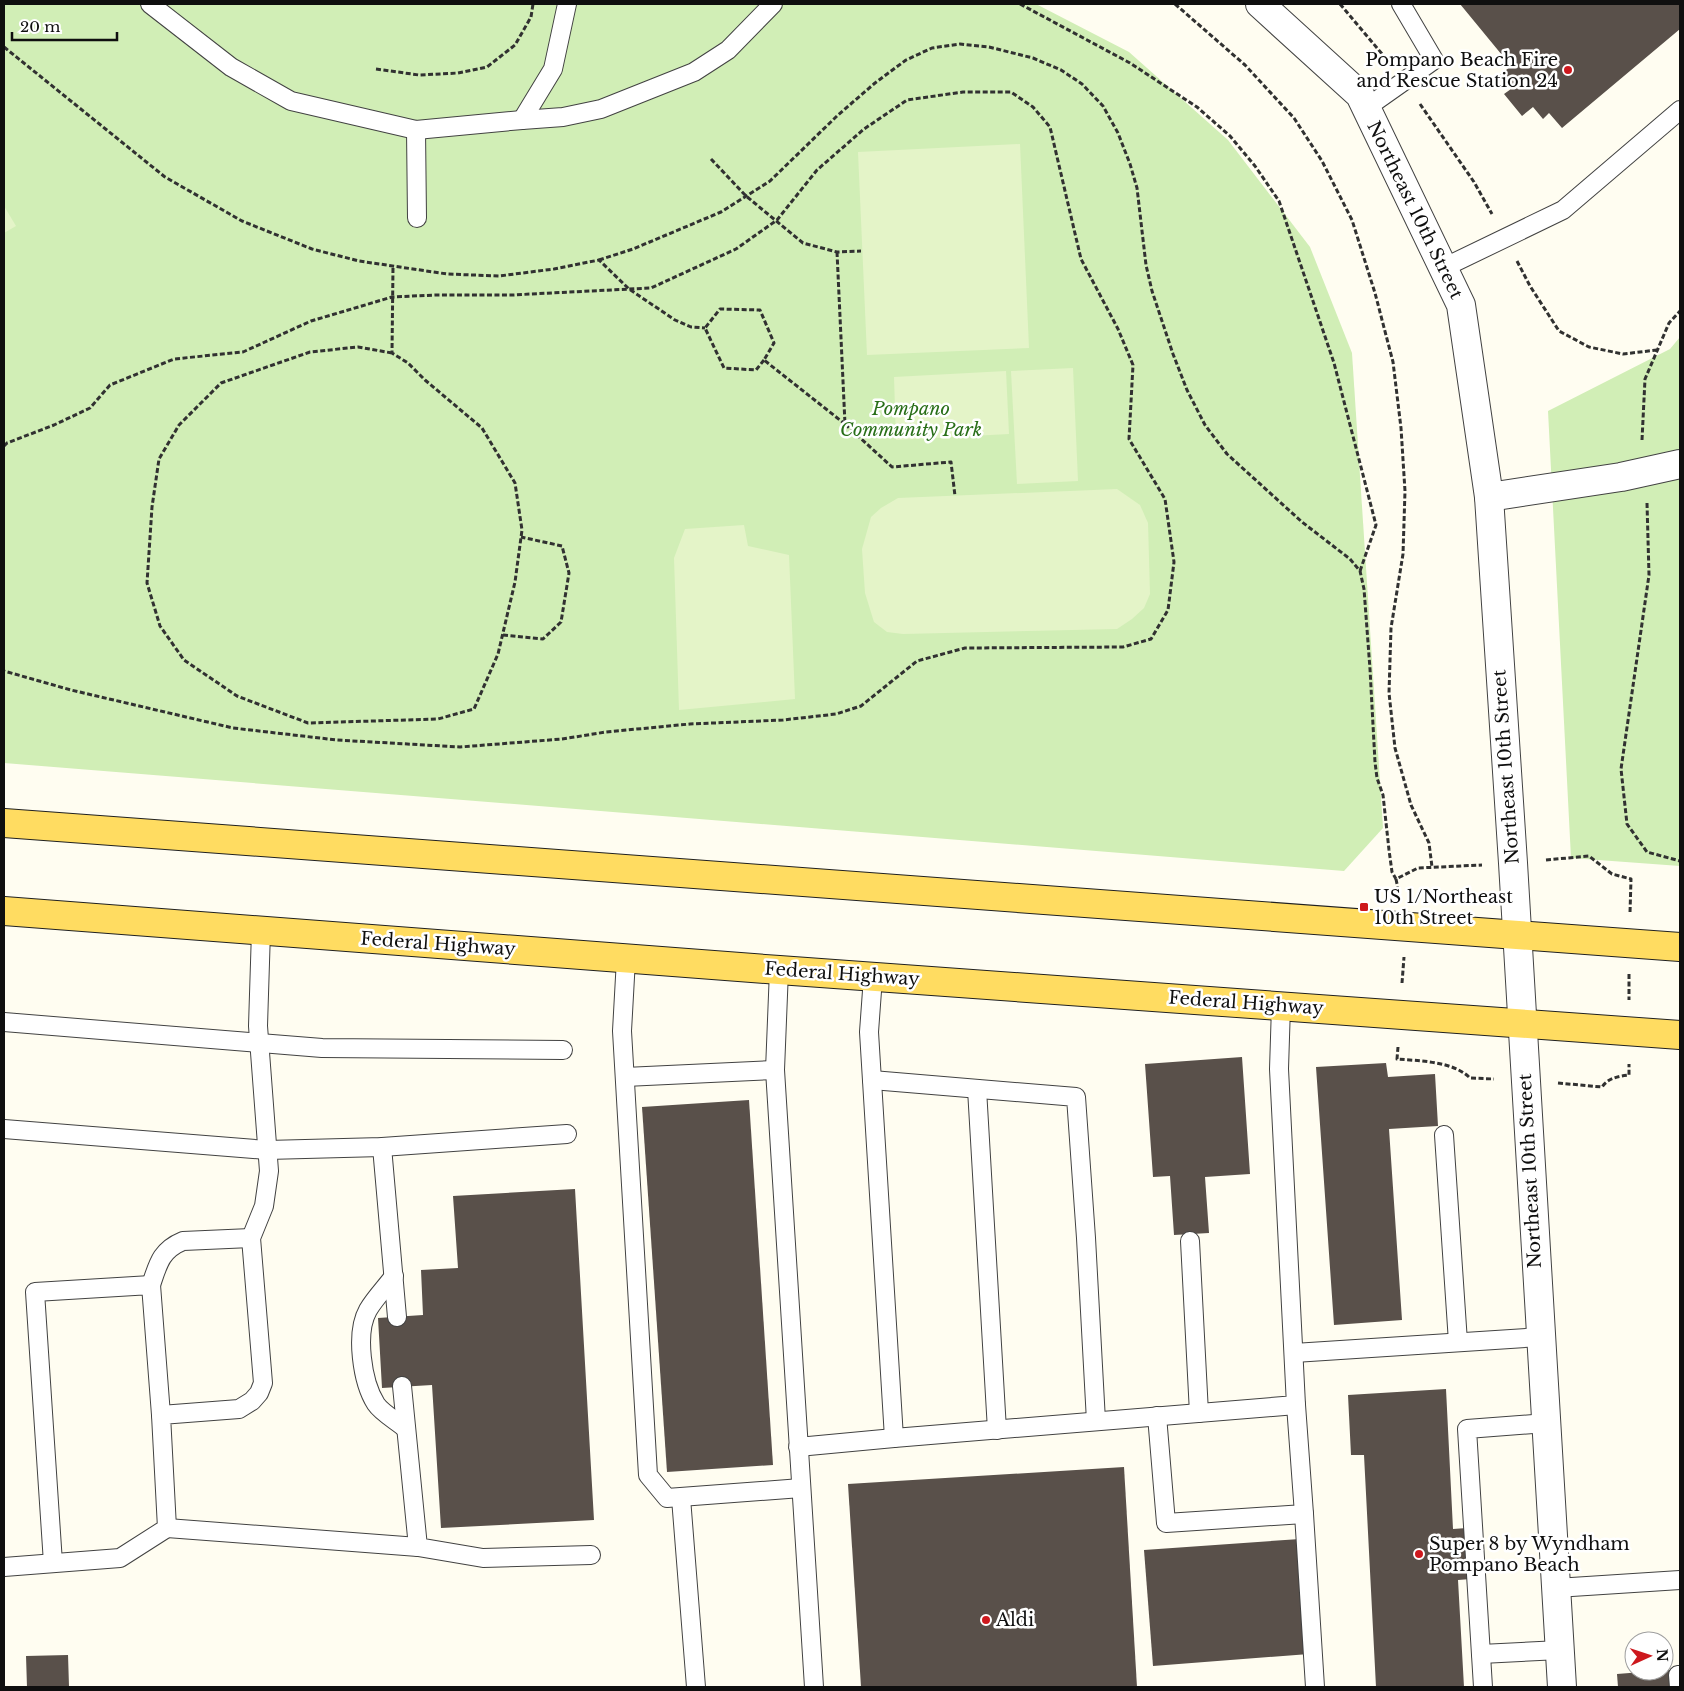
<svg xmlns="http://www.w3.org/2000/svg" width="1684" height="1691" font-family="'Libre Baskerville',serif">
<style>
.green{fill:#d1eeb6}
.pitch{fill:#e4f4c8}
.building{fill:#59504a}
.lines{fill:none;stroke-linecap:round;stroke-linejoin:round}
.service-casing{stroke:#424242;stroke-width:20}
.minor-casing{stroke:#424242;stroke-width:30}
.tertiary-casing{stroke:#424242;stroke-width:30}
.primary-casing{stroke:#202020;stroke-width:30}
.path{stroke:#313131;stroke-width:3;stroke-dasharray:5 2.5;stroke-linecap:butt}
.service{stroke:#fff;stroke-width:18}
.minor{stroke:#fff;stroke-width:28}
.tertiary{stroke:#fff;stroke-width:28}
.primary{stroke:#ffdc61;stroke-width:28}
.poi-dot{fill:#cd181d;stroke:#fff;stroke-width:2}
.labels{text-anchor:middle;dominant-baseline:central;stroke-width:5;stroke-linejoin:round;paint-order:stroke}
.poi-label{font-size:18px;fill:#0f0f0f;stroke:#fff;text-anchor:start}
.street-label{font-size:18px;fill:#0f0f0f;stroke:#fff}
.park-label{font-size:18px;font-style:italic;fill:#286e18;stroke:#fff}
</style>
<rect width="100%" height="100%" fill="#fffdf1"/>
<g class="green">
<path d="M4,4h1032l93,48 99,88 82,107 42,106 31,475 -39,43 -1340,-108z"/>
<path d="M1680,337v529l-109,-8 -23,-447 122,-62z"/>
</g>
<g class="pitch">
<path d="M1020,144l9,204 -162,7 -9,-203z"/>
<path d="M4,206l12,20 -12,7z"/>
<path d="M1073,368l5,113 -61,3 -6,-113z"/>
<path d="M1006,371l3,63 -113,6 -2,-63z"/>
<path d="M1117,489l23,16 8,18 2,71 -6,14 -12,11 -15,10 -214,5 -16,-2 -13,-10 -9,-29 -3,-44 9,-32 10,-9 17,-10z"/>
<path d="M744,525l4,21 41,9 6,144 -116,11 -5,-152 11,-29z"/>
</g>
<g class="building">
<path d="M1460,4h220v25l-118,99 -13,-15 -6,6 -10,-12 -11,9 -18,-22 7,-5 -11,-14 11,-9z"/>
<path d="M1242,1057l8,117 -45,3 4,56 -35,2 -4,-59 -17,1 -8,-113z"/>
<path d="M1386,1063l2,14 47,-3 3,52 -49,3 13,191 -68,5 -18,-258z"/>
<path d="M749,1100l24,365 -106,7 -25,-365z"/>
<path d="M575,1189l19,331 -153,8 -9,-143 -50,3 -4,-70 45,-3 -2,-45 37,-2 -5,-72z"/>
<path d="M1446,1389l7,140 14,-1 4,51 -13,1 6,107h-88l-12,-232h-13l-3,-60z"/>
<path d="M1124,1467l13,220h-276l-13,-203z"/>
<path d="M1300,1539l9,115 -156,12 -9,-116z"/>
<path d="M68,1655l1,32h-42l-1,-31z"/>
<path d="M1680,1669v18h-62l-1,-13z"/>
</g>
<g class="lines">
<defs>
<g id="service">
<path d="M150,4l81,63 60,34 125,29 106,-10 41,-3 38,-8 93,-37 34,-22 45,-46"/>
<path d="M1366,108l68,-48 -33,-56"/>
<path d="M522,120l31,-51 14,-65"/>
<path d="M416,130l1,88"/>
<path d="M1443,268l120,-58 117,-100"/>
<path d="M626,959l-4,72 26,444 19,23 134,-10"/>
<path d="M779,970l-4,100 39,617"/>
<path d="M873,977l-4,55 25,406 402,-33 -17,-336 2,-63"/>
<path d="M4,1022l318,26 241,2"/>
<path d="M625,1077l150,-7"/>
<path d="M872,1080l204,17 10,141 10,183"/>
<path d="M977,1089l20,341"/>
<path d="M4,1129l263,21 115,-3 185,-13"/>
<path d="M1444,1135l14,207"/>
<path d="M382,1147l15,170"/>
<path d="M1190,1241l9,172"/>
<path d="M394,1276c-8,11 -19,22 -26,34 -13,23 -6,72 8,94 6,9 21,17 30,25"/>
<path d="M151,1285c7,-21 10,-35 32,-44l68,-3"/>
<path d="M1294,1353l246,-16"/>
<path d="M402,1386l16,161 65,11 108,-3"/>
<path d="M1157,1416l9,107 138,-9 -8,-109"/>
<path d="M798,1447l96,-9"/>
<path d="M681,1498l15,189"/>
<path d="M1304,1514l11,173"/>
<path d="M167,1528l251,19"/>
<path d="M53,1563l-18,-271 116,-7 10,130"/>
<path d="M4,1567l116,-9 47,-30 -6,-113 78,-6 13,-8 7,-8 4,-10 -12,-145 13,-32 5,-35 -11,-145 3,-95"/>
<path d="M1556,1588l124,-8"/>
<path d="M1481,1654l79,-4"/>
<path d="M1483,1687l-16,-258 79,-6"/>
<path d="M1679,1687l-1,-12h2"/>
</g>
<path id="minor" d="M1489,497l132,-20 59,-13"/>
<path id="tertiary" d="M1260,4l100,91 101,210 28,192 24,366 49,824"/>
<g id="primary">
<path d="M4,823l1676,124"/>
<path d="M4,911l775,59 901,65"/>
</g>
</defs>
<use href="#service" class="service-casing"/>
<use href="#minor" class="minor-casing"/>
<use href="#tertiary" class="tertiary-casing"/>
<use href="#primary" class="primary-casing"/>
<g class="path">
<path d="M1020,4l110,59 67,44 33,29 25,30 24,35 55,162 42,162 -16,46"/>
<path d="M1175,4l70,61 49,53 28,43 30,59 23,73 18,69 8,66 4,63 -2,63 -12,74 -2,65 6,55 16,57 18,38 3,24"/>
<path d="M1340,4l48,57"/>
<path d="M4,47l161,130 77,44 70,28 47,12 88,13 52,2 55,-7 45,-9 30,29 46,31 16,7 14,1"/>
<path d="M376,69l43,6 39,-2 29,-6 28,-22 16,-28 2,-13"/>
<path d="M1420,104l54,78 18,32"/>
<path d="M711,159l35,37 57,47 34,9 24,-1"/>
<path d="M837,252l8,172 47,43 59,-5 4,34"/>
<path d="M599,260l34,-11 88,-37 49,-31 68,-66 37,-32 31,-23 26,-12 28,-4 29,3 44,11 28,12 21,14 21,22 15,27 12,31 7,24 9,77 6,26 21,63 14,36 18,35 22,29 75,68 48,37 10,12 4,18 6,80 5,93 2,16 6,17 6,55 3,22 4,7 22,-11 64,-3"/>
<path d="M1517,261l13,25 29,45 30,16 34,7 34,-4"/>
<path d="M392,353l-34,-6 -48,5 -89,31 -42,42 -20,34 -7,48 -5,76 13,43 24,34 53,36 71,27 130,-4 36,-10 24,-55 17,-72 7,-52 -7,-47 -33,-55 -57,-48 -17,-17 -16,-10 1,-86"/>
<path d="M764,360l-8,10 -32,-2 -19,-40 15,-19 40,1 14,33 -10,17 81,64"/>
<path d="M1642,440l3,-61 24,-56 11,-12"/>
<path d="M4,446l3,-3 47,-18 36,-17 20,-23 64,-26 69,-7 68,-31 81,-24 44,-2h76l139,-7 85,-39 41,-29 40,-50 47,-41 43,-29 56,-8h48l22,15 17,20 31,132 37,70 15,36 -4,74 36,60 9,63 -6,48 -17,29 -28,8 -158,1 -48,13 -56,45 -25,8 -53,6 -93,4 -84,8 -44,7 -102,8 -123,-7 -104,-12 -162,-38 -67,-19"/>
<path d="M1647,503l2,72 -28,194 6,55 20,28 33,9"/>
<path d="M503,635l40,4 18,-17 8,-49 -7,-27 -41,-9"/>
<path d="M1546,860l43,-4 23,18 19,5 -1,34"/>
<path d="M1396,879l3,15"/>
<path d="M1629,974v26"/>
<path d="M1402,983l2,-26"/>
<path d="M1398,1047l-1,12c23,2 56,2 73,19l24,1"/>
<path d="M1558,1083l44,4c6,-9 17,-11 27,-12v-11"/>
</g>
<use href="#service" class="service"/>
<use href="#minor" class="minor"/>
<use href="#tertiary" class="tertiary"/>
<use href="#primary" class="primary"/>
</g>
<g class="poi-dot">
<circle cx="1568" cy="70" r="5"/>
<rect x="1359" y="902" width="10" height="10" rx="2.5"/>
<circle cx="1419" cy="1554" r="5"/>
<circle cx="986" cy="1620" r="5"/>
</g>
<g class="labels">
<g class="poi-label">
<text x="1558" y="60" text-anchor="end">Pompano Beach Fire<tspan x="1558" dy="21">and Rescue Station 24</tspan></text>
<text x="1374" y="897">US 1/Northeast<tspan x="1374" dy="21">10th Street</tspan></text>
<text x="1429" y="1544">Super 8 by Wyndham<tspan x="1429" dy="21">Pompano Beach</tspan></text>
<text x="996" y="1620">Aldi</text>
</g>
<g class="street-label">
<text transform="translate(1415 210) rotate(64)">Northeast 10th Street</text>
<text transform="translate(1506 767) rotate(-94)">Northeast 10th Street</text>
<text transform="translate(438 944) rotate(4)">Federal Highway</text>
<text transform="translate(842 974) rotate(4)">Federal Highway</text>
<text transform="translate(1246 1003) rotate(4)">Federal Highway</text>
<text transform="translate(1530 1171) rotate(-93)">Northeast 10th Street</text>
</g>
<g class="park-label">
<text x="911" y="409">Pompano<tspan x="911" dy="21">Community Park</tspan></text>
</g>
</g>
<rect width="1684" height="1691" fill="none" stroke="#0f0f0f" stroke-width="10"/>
<g transform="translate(1649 1656) rotate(87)"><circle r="24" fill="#ffffff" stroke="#9f9f9f"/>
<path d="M0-4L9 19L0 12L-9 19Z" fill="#cd181d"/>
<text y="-8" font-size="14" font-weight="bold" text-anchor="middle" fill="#0f0f0f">N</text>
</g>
<path d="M12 32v8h105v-8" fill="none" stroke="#0f0f0f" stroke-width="2.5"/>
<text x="20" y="32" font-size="15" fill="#0f0f0f" stroke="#ffffff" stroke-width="4" paint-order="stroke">20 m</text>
</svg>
